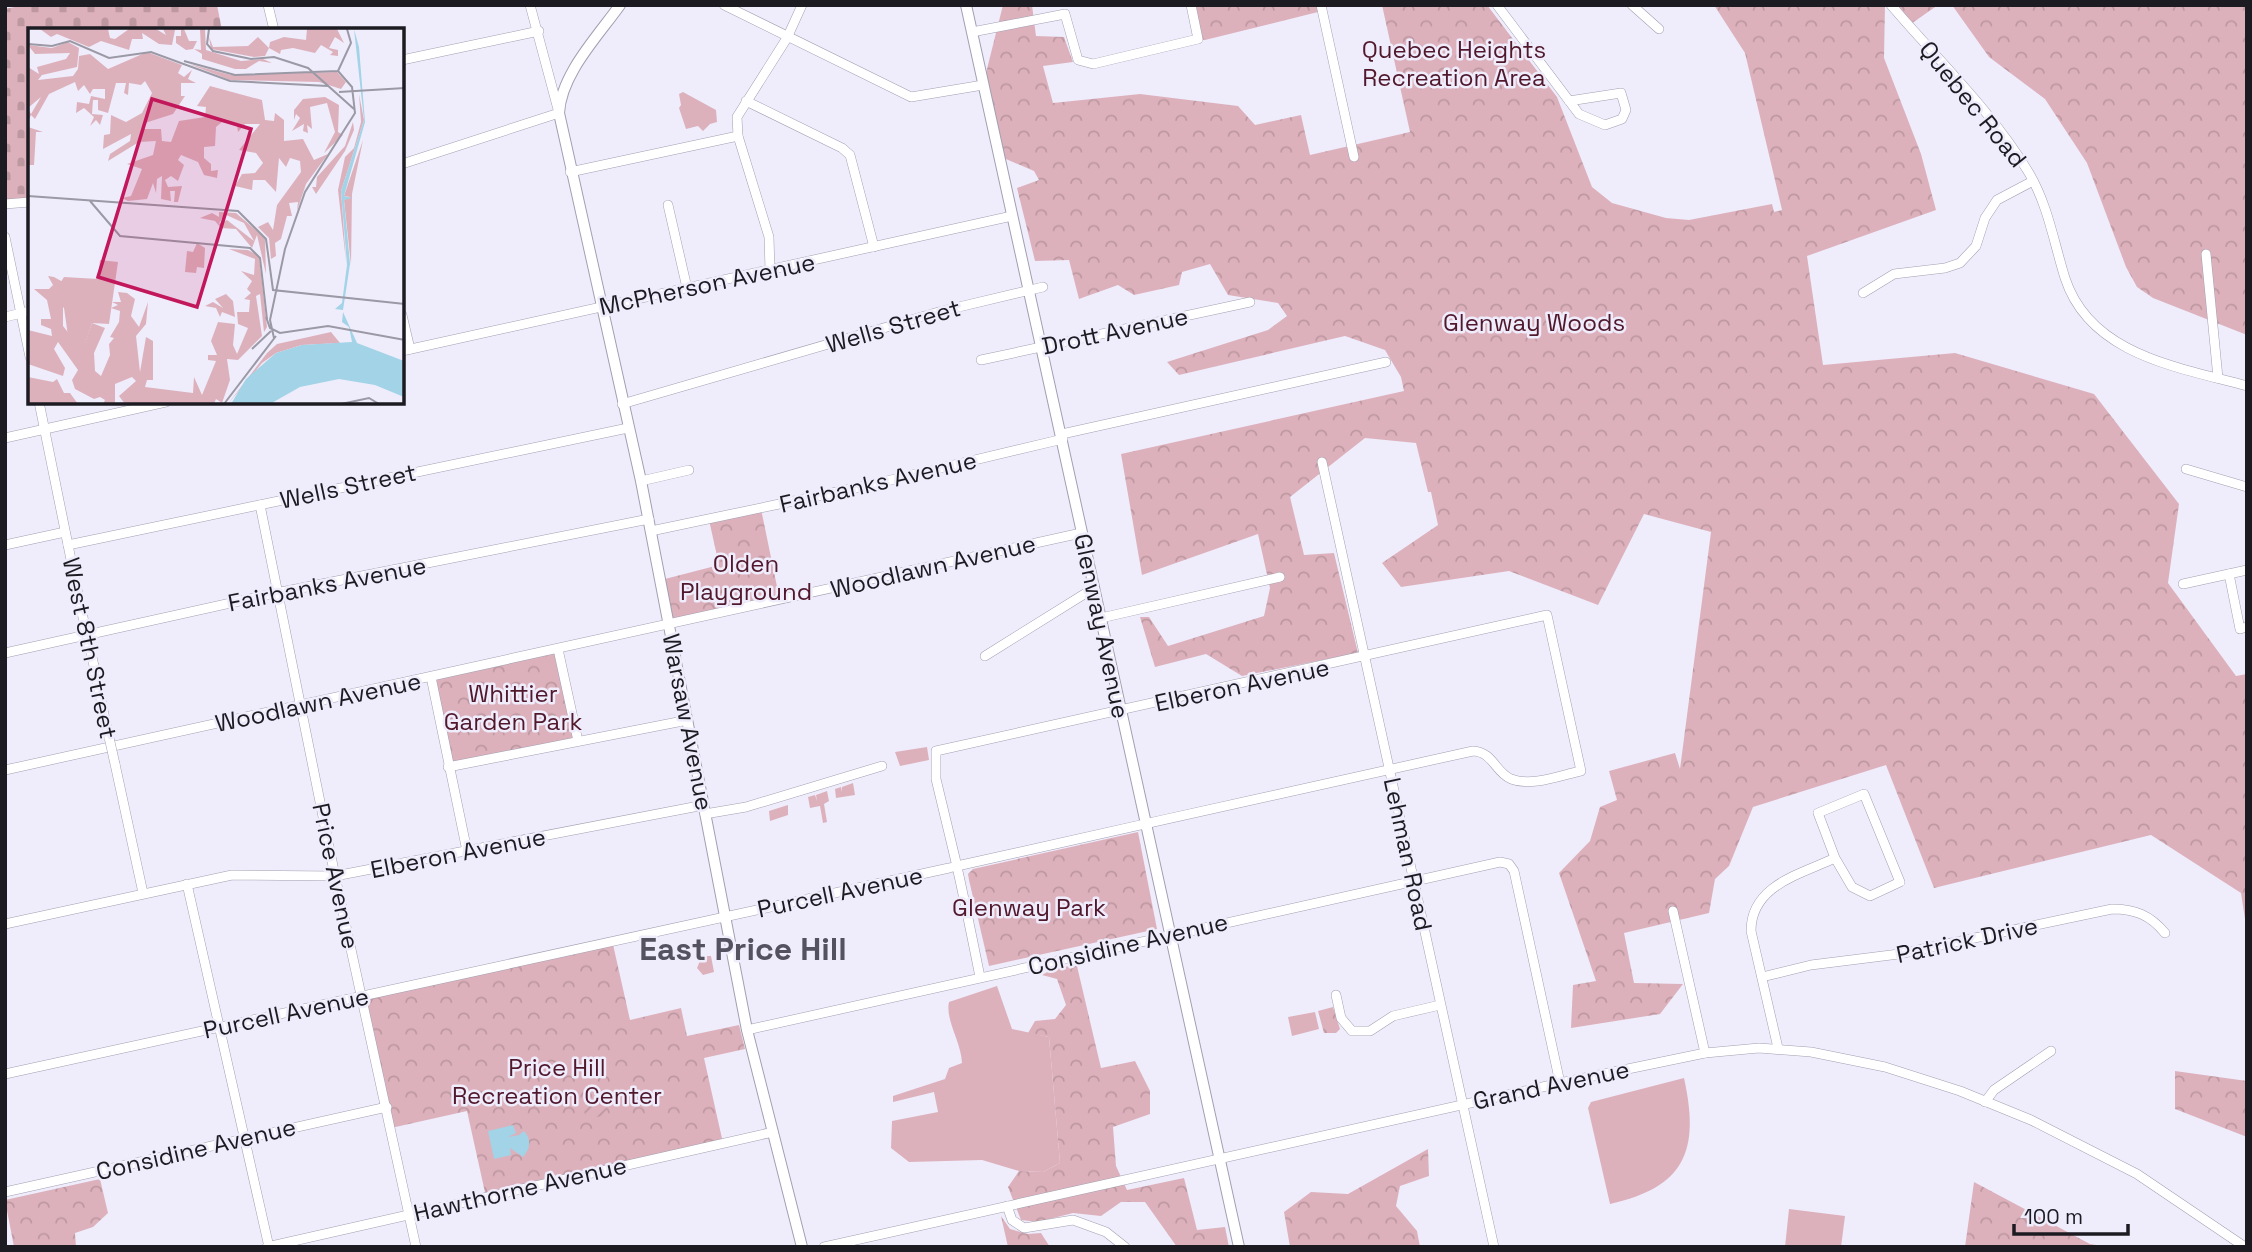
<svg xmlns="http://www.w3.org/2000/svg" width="2252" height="1252" font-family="'Space Grotesk',sans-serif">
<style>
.grass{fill:#ddb1bc}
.forest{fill:url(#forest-crowns)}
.cemetery{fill:url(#cemetery-stones)}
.garden{fill:url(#garden-furrows)}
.water{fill:#a2d3e6}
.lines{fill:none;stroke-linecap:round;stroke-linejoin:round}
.minor-casing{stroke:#a29fb1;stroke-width:10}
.major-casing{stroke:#a29fb1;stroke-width:12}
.minor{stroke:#fff;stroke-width:9}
.major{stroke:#fff;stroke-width:10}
.minor-bridge-casing{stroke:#a29fb1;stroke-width:10;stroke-linecap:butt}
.minor-bridge{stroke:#fff;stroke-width:9}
.labels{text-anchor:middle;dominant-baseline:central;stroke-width:5;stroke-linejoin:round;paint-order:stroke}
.park-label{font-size:24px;fill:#51182c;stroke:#efedfc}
.street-label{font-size:24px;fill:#1c1b22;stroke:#efedfc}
.district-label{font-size:32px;font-weight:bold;fill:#545161;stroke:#efedfc}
.inset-road{fill:none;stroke:#9b99a5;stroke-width:2}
.view{fill:#c2185b;fill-opacity:0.15;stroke:#c2185b;stroke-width:3.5}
.inset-edge{fill:none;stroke:#1c1b22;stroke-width:3.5}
</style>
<defs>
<pattern id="forest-crowns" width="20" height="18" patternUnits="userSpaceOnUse" patternTransform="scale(1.75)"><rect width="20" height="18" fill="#ddb1bc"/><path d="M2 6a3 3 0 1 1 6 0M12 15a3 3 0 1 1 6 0" fill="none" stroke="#bd98a1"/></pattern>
<pattern id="cemetery-stones" width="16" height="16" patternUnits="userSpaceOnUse" patternTransform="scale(1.75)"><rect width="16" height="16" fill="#ddb1bc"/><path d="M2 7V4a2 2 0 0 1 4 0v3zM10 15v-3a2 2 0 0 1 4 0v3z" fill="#bd98a1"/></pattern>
<pattern id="garden-furrows" width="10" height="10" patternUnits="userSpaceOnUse" patternTransform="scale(1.75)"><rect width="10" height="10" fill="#ddb1bc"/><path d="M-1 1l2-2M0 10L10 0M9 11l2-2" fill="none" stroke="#bd98a1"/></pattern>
</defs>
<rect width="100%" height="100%" fill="#efedfc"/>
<g class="grass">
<path d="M683,92l33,18 1,12 -7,2 -7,7 -5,-5 -12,3 -7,-21 2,-3 -2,-11z"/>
<path d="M927,747l2,13 -29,6 -5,-14z"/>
<path d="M853,783l2,12 -19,3 -1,-9 6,-2 1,5v-5z"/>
<path d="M827,791l2,10 -5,3 3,18 -4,1 -3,-17 -10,2 -2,-11 7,-2 2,6 -1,-6z"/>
<path d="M788,805v10l-18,6 -1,-10z"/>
<path d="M702,956h9l3,16 -11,3 -6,-7z"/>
<path d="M997,986l15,43 37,8 11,126 -17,9 -24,-1 -37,-11 -73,2 -18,-14 1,-27 46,-9 -4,-20 -41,10v-6l52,-17 4,-11 13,-5c-1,-22 -17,-43 -13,-61z"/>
<path d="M1315,1012l4,17 -27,7 -4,-19z"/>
<path d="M1684,1078c16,73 1,109 -74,126l-22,-96 3,-6z"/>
<path d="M1789,1209l56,7 -4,31h-56z"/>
</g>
<g class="forest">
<path d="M1003,5h29l4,31 28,1 9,25 -30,4 10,37 87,-9 98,12 17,19 46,-10 9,40 100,-23 -28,-127h105l70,92 35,90 20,16 54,15 23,2 83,-16 2,8 8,-2 -37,-157 -31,-48h171l-1,53 37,96 15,56 -129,46 16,109 132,-12 139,41 85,110 -11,79 68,93 11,-2v258l-6,-39 -90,-58 -217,53 -48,-123 -133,42 -24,59 -14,13 -6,34 -85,20 10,50 49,1 -23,30 -89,14 2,-43 23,-4 -37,-108 31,-32 10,-34 17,-7 -8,-29 66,-18 5,16 31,-237 -67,-18 -46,91 -89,-34 -108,16 -19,-24 56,-38 -7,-33h-3l-12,-49 -51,-5 -75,59 14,58 30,-2 24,100 -116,23 -36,-22 -51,13 -15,-50h9l19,29 96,-30 6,-28 -12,-54 -116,41 -21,-121 283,-63 -3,-14 -16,-27 -40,-14 -166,39 -12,-13 101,-32 19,-14 -9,-13 -50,-8 -18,-31 -28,8 -3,13 -45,10 -16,-10 -39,14 -10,-39 -34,1 -18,-73 22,-8 -5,-9 -35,-15 -16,-71z"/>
<path d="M1192,5h129l1,6 -117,29 -7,-1z"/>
<path d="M1891,5h47l-30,21z"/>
<path d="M1952,5h295v330l-94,-37 -16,-11 -11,-20 -39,-104 -42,-64 -56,-42z"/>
<path d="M761,509l19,92 -111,24 -8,-45 58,-15 -10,-45z"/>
<path d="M558,649l20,92 -130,26 -17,-90z"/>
<path d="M1138,832l19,97 -168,37 -20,-86 -1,-6 5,-5z"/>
<path d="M612,940l18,80 51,-12 6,28 52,-11 6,24 -41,9 19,85 -237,54 -19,-86 -76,17 -28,-132z"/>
<path d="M1077,966l24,102 34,-7 15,30v23l-37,13 3,39 11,24 57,-12 13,52 28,-3 4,20h-52l-32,-45h-24l-20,14 -28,-3 -35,9 -17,-2 -13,-33 11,-16 24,1 17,-9 -11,-126 -21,-4 7,-12 20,-2 11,-14 -9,-26 -15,-4 14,-8z"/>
<path d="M1333,1007l7,22 -4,4h-12l-6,-22z"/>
<path d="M2175,1071l72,10v56l-72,-28z"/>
<path d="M1428,1149l1,27 -29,10 -4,20 21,25 3,16h-130l-6,-35 27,-20 37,2z"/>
<path d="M100,1179l8,34 -15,14 -18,6 1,14h-62l-9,-47z"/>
<path d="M1974,1182l116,62 19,3h-144z"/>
<path d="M1001,1216l9,13 18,5 13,-1 9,14h-42z"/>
</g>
<path class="cemetery" d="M24,5h193l5,25h-192v172l-25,2v-195z"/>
<path class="garden" d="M605,1102l3,13 -22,4 -3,-12z"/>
<path class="water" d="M513,1125l3,8 -8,4 11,-2 5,-4c8,9 6,18 -1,26l-13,-9 1,7 -17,4 -6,-28z"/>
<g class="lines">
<defs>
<g id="minor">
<path d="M268,5l6,25"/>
<path d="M724,5l187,92 72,-12"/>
<path d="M1321,5l33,152"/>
<path d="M1497,5l82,109 26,11 17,-6 4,-9 -5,-17 -52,8"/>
<path d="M1632,5l27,24"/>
<path d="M1891,5c46,54 101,106 138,168 19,32 25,70 36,105 25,77 113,89 182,108"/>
<path d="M972,32l93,-18 13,46 15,4 105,-25 -7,-34"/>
<path d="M402,60l137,-29"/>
<path d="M746,101l96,47 8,7 24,92"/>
<path d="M402,164l157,-51 -29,-108"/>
<path d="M570,172l168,-36"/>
<path d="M5,204l25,-2"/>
<path d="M668,205l19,83"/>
<path d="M5,237l25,120"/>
<path d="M2206,254l12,124"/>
<path d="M770,270l-1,-33 -31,-101 -1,-19 50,-79 15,-33"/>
<path d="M1863,293l31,-19 51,-6 15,-5 16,-17 9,-28 12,-18 36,-19"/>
<path d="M402,315l8,34"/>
<path d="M5,317l25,-6"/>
<path d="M402,351l610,-135"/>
<path d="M981,360l269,-58"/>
<path d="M39,402l41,202"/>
<path d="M622,404l320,-93 101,-24"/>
<path d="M1062,434l324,-72"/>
<path d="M5,438l161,-36"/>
<path d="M1322,462l172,785"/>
<path d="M2186,469l61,18"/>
<path d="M641,481l48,-11"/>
<path d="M260,505l75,371 81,371"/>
<path d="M651,531l219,-46 193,-46"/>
<path d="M5,545l60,-13"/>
<path d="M68,545l560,-117"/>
<path d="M2229,574l11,55 7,-2"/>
<path d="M2183,584l64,-14"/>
<path d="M1101,618l179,-41"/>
<path d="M558,649l20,92"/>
<path d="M5,653l271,-60 373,-74"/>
<path d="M985,656l109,-68"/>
<path d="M94,666l12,58"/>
<path d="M431,677l36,174"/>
<path d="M115,764l28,129"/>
<path d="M448,767l240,-47"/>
<path d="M5,770l1076,-237"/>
<path d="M705,814l41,-7 136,-41"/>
<path d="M187,884l82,363"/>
<path d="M1673,911l32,142"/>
<path d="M5,924l227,-49 103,1 369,-71"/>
<path d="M1762,977l49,-12 88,-11 213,-45c23,0 38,6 53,24"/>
<path d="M1336,995l5,23 11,13h18l23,-15 47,-11"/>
<path d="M747,1030l753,-168 9,2 5,7 46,212"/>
<path d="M1778,1048l-27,-117c0,-46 50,-57 84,-73l17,29 18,9 30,-14 -36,-88 -46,19 17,45"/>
<path d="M5,1074l944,-206 8,-2c172,-38 344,-78 516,-115 20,1 22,21 38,28 21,8 50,-4 70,-8l-34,-156 -611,136v28l19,79c9,39 17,79 25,119"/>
<path d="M1985,1102l9,-12 57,-39"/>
<path d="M5,1192l382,-85"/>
<path d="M1007,1206l5,14 12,8 49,-8 33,12 19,15"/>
<path d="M267,1247l506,-115"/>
<path d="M824,1247l736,-164 145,-30 54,-5 52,4 74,15 75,24 71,29 106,54 108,73"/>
</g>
<g id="major">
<path d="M620,5c-22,31 -59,69 -61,108l82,368 106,549 55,217"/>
<path d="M966,5l273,1242"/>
</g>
</defs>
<use href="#minor" class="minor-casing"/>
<use href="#major" class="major-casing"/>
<use href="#minor" class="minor"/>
<use href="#major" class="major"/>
<defs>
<g id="minor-bridge">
<path d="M80,604l14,62"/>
<path d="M106,724l9,40"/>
</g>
</defs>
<use href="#minor-bridge" class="minor-bridge-casing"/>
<use href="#minor-bridge" class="minor-bridge"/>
</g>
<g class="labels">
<g class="park-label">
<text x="1454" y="49">Quebec Heights<tspan x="1454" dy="28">Recreation Area</tspan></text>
<text x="1534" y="322">Glenway Woods</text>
<text x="746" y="563">Olden<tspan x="746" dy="28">Playground</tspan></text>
<text x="513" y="693">Whittier<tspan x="513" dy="28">Garden Park</tspan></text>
<text x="1029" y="907">Glenway Park</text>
<text x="557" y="1067">Price Hill<tspan x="557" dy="28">Recreation Center</tspan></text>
</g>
<g class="street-label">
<text transform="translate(1973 104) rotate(51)">Quebec Road</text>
<text transform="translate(707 284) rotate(-12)">McPherson Avenue</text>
<text transform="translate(893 326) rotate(-16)">Wells Street</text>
<text transform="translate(1115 331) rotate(-12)">Drott Avenue</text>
<text transform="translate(878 482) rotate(-13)">Fairbanks Avenue</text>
<text transform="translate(348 486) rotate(-12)">Wells Street</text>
<text transform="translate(933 566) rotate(-13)">Woodlawn Avenue</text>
<text transform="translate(327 584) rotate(-11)">Fairbanks Avenue</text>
<text transform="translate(1102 626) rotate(78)">Glenway Avenue</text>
<text transform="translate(90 648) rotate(78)">West 8th Street</text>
<text transform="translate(1242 685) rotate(-12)">Elberon Avenue</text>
<text transform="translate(318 702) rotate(-12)">Woodlawn Avenue</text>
<text transform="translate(688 722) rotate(79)">Warsaw Avenue</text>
<text transform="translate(458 853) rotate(-11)">Elberon Avenue</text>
<text transform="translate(1408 854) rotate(78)">Lehman Road</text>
<text transform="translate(336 876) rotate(78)">Price Avenue</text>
<text transform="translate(840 892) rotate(-12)">Purcell Avenue</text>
<text transform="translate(1967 940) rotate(-12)">Patrick Drive</text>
<text transform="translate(1128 944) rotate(-13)">Considine Avenue</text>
<text transform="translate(286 1013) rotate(-12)">Purcell Avenue</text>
<text transform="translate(1551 1085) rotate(-12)">Grand Avenue</text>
<text transform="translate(196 1149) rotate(-13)">Considine Avenue</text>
<text transform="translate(520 1189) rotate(-13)">Hawthorne Avenue</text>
</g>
<g class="district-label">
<text x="743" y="949">East Price Hill</text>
</g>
</g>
<g transform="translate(28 28)">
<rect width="376" height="376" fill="#efedfc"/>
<path d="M12,1h68l2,9 5,1 14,-10h27l10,6 -3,-6h21l5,12h8l-4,8 -7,1 -10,-7v-7h5v-6h-6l-3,15 -13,-1 -17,-11 1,6h-11l-3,11 -28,-9 -12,6 -32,-13 -6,3zM172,1h5l1,21 35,11 22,-2 9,4 -13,-2 -13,8h-11l-33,-10v-5l-8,-5 7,1zM279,1h30l7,14 -9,-6 -6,11 9,2v6l-8,-1 3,-3 -12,-7 -6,8 -22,-5 -12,2 -1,4 -11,-6 -4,8 -11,1 -43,-8 -2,-12 4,10 35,-1 10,-9 11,11 1,-6 14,-5 22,3zM40,14l11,6 -2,19 -35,8 -4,5 35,-4 5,-7 1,-13 11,-2 18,15 39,-17 35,13 -4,8 6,4 8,-7 -4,9 8,4h-15v13h4l-12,18 -28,9 -1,6h17l1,12 9,1 8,-21 26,-4 1,-10 -9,-1 13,-20 52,14 3,20 9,1 1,-8 9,7v21l19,-2 11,21 14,-6 -22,30 -9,27 1,-9 -9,1 3,13h-5l-6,23 -6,4 1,13 -5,3 -2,-21 -11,-11 10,-5 5,8 4,-25 24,-33 -1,-11 -10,-3 -4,9 -7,-9 -3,34 -11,-12h-12l-1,10 -17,-4 7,-12 13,-1 8,-10 -7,-10 -17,-3 21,-26h-15l-7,8 -1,-7 -15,-3 -6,5 -1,19 -11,1v11l7,6v7l7,-1 -1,8 -13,-3 -6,-13 -17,-7 -3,5 6,5 -6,16 -7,-5 -6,4 3,7 14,-1 -4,16h-4l1,-11h-5l1,10 -10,-2 1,-23 -5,3 -1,14 -3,-10 -6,16 -19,2 -6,-3 9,-2 11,-27 -15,-5 26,-9 3,-14 -17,1 -31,19 2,-7 20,-13 1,-7 -28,15 1,-14 6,-1 1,-19 15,7 16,-9 10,-20 -7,-12 -4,4 -12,-2 -1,12 -4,-2 2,-10h-10l-8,30 -10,-3v-10h-5l-1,14 11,1 -3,10 -4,-5 -6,6 4,-9 -10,-9 -8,5 1,-11 12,2 2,-8 14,3v-10h-12l-3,5 -6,-9 -6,6 -3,-9 -26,12 -14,25 -4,-4 -3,7v-13l3,5 10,-17 -13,11v-41l11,7 -2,-7 29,-8 4,-6 -35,1 -7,-9 24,3zM161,36l42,11 106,-3 9,10 -5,7 -22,-7 -89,-2zM331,66l5,26 -23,71 5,70 -8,-71 7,-33 9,-9 7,-26zM297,69l14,8 -1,27 5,3 -19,18 11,-21 -8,-29 -17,4 2,22 -5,-4 1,8 -5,-2 1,-7 -12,7 8,-13 -4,-4 -2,6v-10l9,-11zM325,94l1,8 -9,21 -29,43 -4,-7h4l1,-10 28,-31zM335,112l-11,54 -1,71 -7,-65 6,-3 -6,-1zM191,184l17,1 29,25 1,36 -9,-39 -5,13 -16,-19 -15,-1 -6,-7 -15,-3 12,-5 7,4zM196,186l20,9 10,18 -27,-21 -8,4zM169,215l8,5 -1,20 -7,-1 -1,6 -11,-1 2,-21 6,1zM201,221l19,1 11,6 8,71 -3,5 -4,-38 -4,2 6,40 -24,24 -11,-1 3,21 -8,23 -6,-4 -2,5h-89l-6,-8 17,-15 -4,-4 -17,7v20h-12l2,-4 -5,-3 -6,2 -19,-10 -3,-9 6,-10 -20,-28 -4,7 11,19 -2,8 -35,-12v-34l24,6 -1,-7 -10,-4v-6h10l-4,-19 -13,-11h15l4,-4 -5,-9 6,1 9,5v44l8,10 14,7 7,-20 13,5 -11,25 1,18 6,5 9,-21 -1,-11 5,-6 -4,-1 9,-15 1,-11 -9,-3 7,-3 -6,-3h9l-3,-10 9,1 8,6 -4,17 8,11 9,-25 -2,22 -10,12 4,36 6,-35 7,4v39h-6l-2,7 48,6 1,-16 8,18 14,-34 -8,-1v-5h9l-6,-14 7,-19 17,2 -2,21 4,9 11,-26 -10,-4 -1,-12h12l1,-12 -6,-1 7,-6 -4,-4 5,-8 -11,-10 13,4 1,-16zM198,266l7,7 2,16 -13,-5 -2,5 -4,-9 -11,-2 8,-4 10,6 -8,-9zM303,304l9,11 -38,2 -26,8 -14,10 -34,41 39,-51 10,-9zM0,349l25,5 4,-3 7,14h6l8,11h-50z" fill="#ddb1bc" fill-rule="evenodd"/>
<path d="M0,99l15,5h-7l-2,33h-6zM72,232l18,2 -9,62 -17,-1 -9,27h-13l-6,-42 -12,-12 12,-19 34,2z" fill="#ddb1bc"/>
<path d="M326,1l5,18 6,75 -21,74 8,2 -8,2 6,64 -7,46 -8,-1 7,-6 5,-38 -6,-74 23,-71zM315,284l14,31 47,18v36l-29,-12 -36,-6 -39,8 -30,17h-39l15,-25 30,-26 26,-8 50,-3 -3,-15 -7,-5z" fill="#a2d3e6"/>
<path class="inset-road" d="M181,1l-2,15 6,7 38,8 23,-2 34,11 46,41M0,16l24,2 18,-5 39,17 42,-6 79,29 98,5M156,33l51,14 103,-4M310,43l13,-28 -4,-14M311,64l66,-4M0,168l210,15 28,28 7,51 132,14M62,173l30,35 130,12 10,10 7,61M238,289l4,11 10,5 48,-7 77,14M246,310l-4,-18 15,-71 20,-57 50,-79 -3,-26 -14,-16M224,321l19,-18M196,376l52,-68M313,376l28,-6 10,6"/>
<path class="view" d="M124,71l99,30 -54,178 -99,-30z"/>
<rect width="376" height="376" class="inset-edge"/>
</g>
<rect width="2252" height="1252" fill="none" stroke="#1c1b22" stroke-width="14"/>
<path d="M2014 1224v10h114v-10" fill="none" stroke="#1c1b22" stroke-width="3.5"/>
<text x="2024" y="1224" font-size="21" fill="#1c1b22" stroke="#efedfc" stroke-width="5" paint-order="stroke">100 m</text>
</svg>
